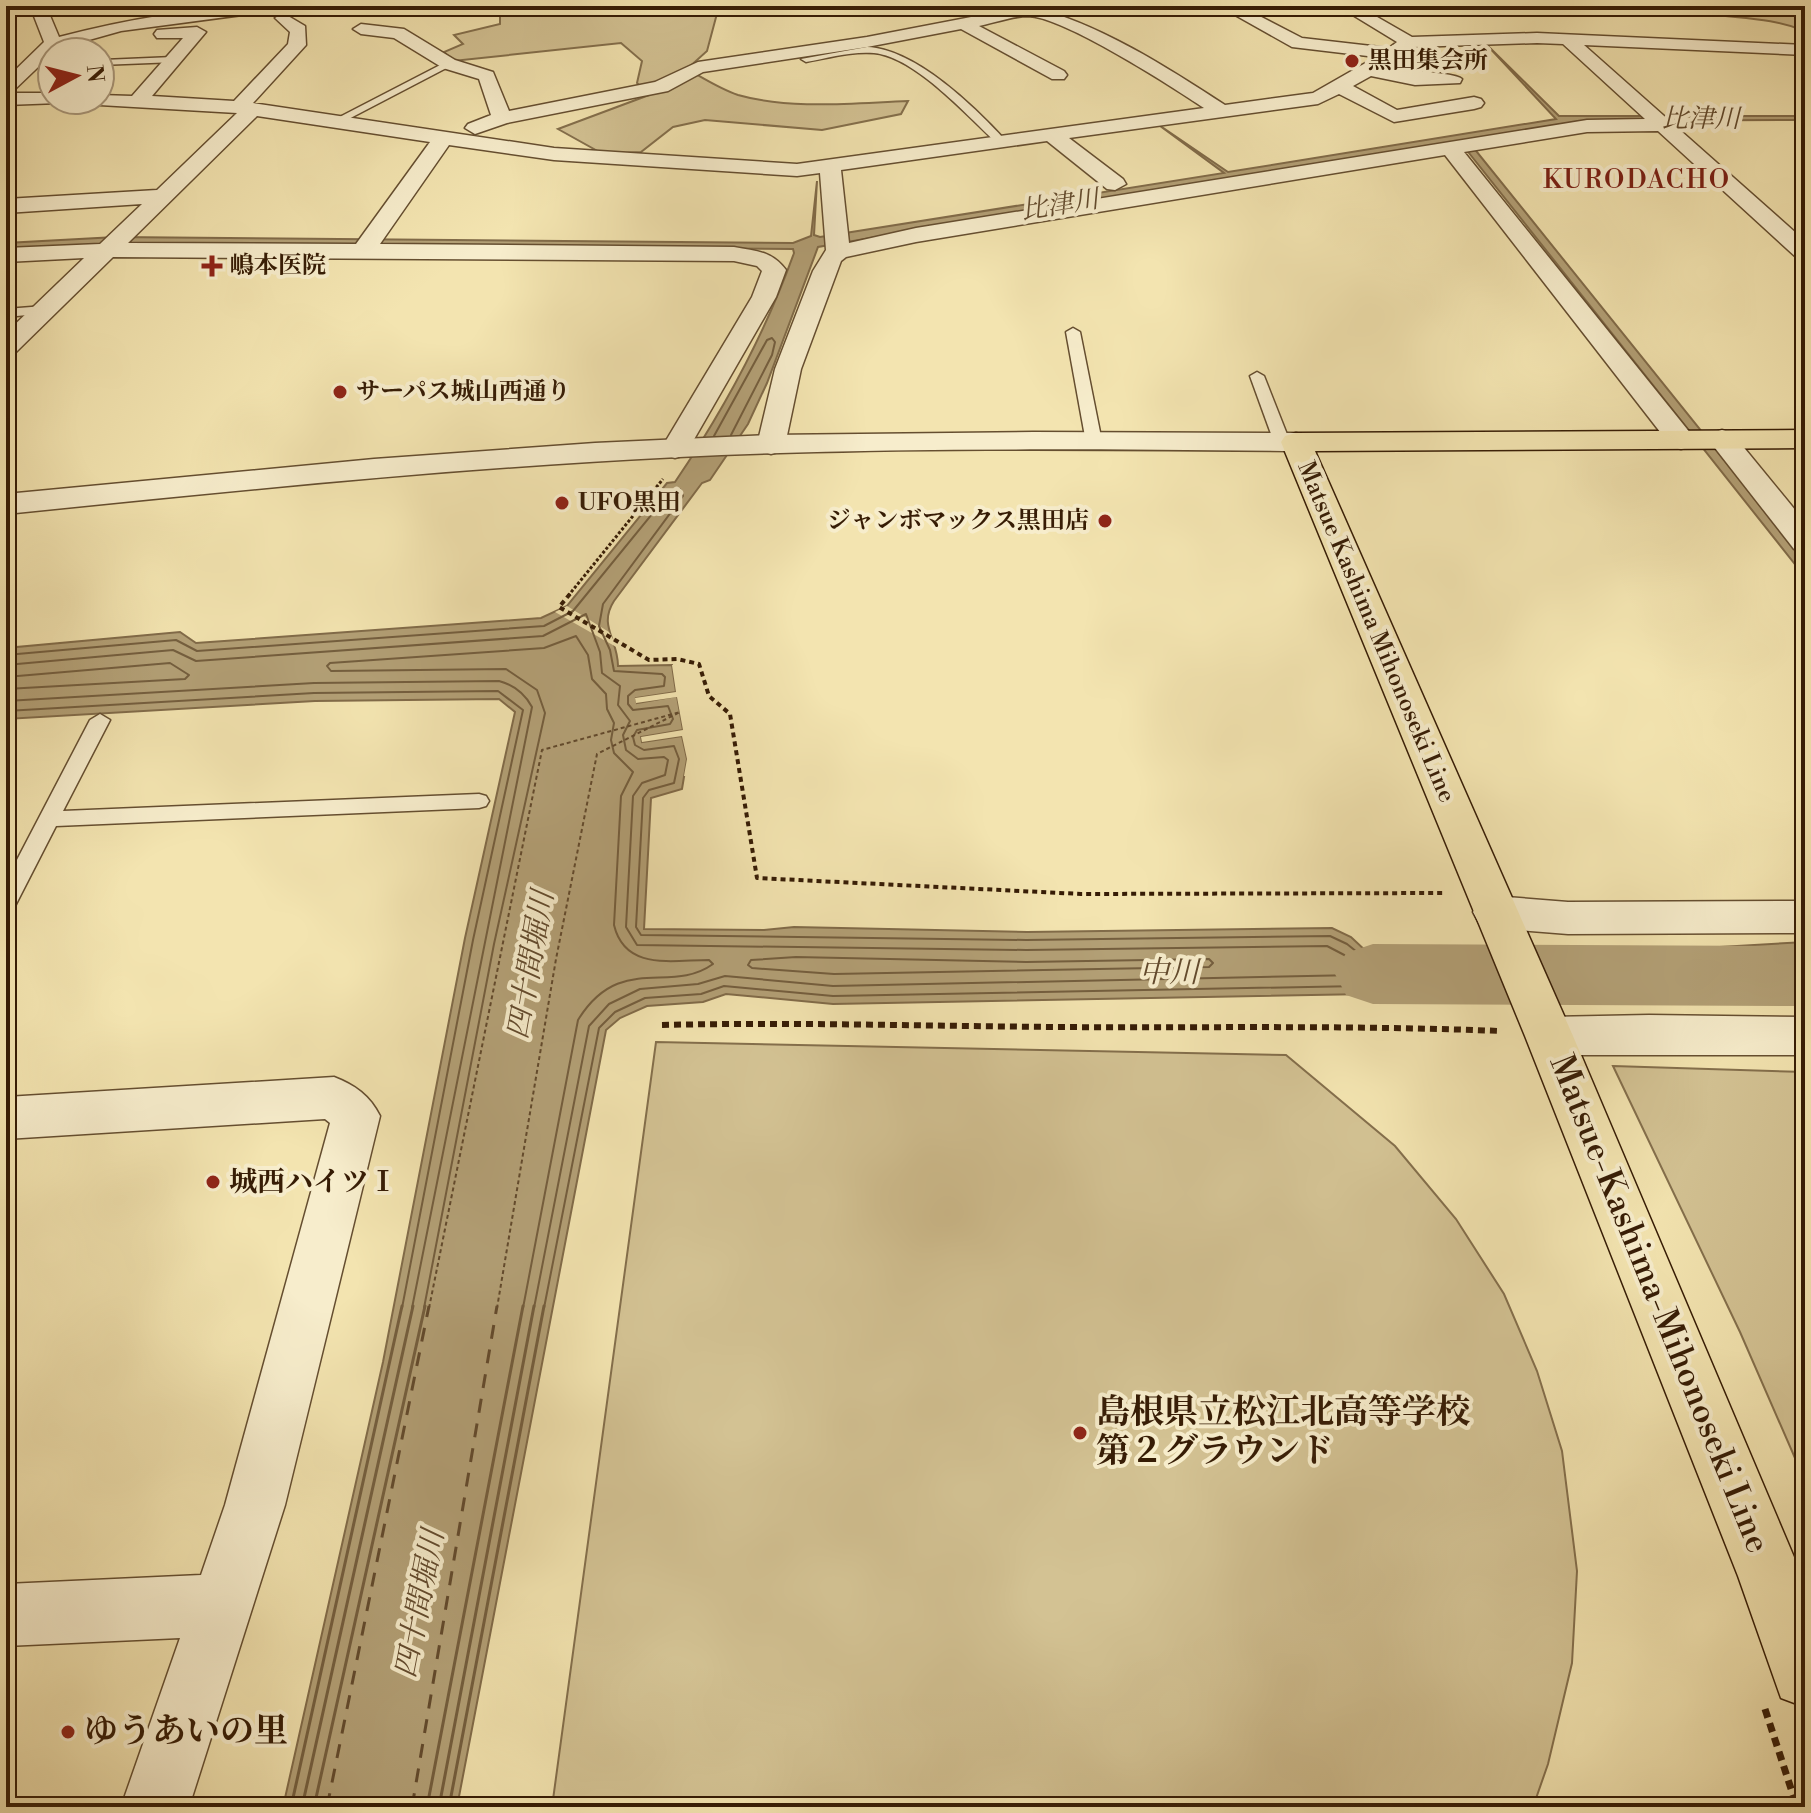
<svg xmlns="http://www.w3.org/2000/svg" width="1811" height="1813" font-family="'Libre Bodoni','Noto Serif JP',serif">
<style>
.green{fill:#d3c293;stroke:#846f4c;stroke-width:2}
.water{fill:#b3a076;stroke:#816b49;stroke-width:2}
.pier{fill:#f3e4b0}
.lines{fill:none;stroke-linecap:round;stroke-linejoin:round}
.shore-far1{stroke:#745e3e;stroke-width:2}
.shore{stroke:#745e3e;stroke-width:3}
.river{fill:#b3a076;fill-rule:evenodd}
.ferry-far1{stroke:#624a2d;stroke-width:2;stroke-dasharray:4 3;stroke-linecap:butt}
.ferry{stroke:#624a2d;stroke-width:3;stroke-dasharray:14 11;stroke-linecap:butt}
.service-casing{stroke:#654e30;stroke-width:3}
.minor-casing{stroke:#654e30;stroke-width:3}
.tertiary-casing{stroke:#654e30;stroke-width:3}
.primary-casing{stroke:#361c05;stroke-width:3}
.path-far3{stroke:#361c05;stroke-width:3;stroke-dasharray:3 2;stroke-linecap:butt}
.path-far2{stroke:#361c05;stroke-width:4;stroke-dasharray:5 4;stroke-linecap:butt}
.path-far1{stroke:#361c05;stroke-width:6;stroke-dasharray:7 5;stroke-linecap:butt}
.path{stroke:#361c05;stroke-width:7;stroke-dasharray:9 6;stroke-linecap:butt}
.service{fill:#f7edcc;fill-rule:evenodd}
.minor{fill:#f7edcc;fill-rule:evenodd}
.tertiary{fill:#f7edcc;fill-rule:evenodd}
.primary{fill:#f3e4b0;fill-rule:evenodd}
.poi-dot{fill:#8f2418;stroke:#f7edcc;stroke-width:3}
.labels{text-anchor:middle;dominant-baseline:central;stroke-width:8;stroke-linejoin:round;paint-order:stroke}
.far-poi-label{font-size:24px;font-weight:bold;fill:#361c05;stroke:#f7edcc;text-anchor:start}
.far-street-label{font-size:24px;fill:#361c05;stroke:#f7edcc}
.far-water-label{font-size:26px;font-style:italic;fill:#624a2d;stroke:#f7edcc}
.far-quarter-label{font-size:26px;letter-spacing:2px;fill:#7a1f14;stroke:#f7edcc}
.poi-label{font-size:28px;font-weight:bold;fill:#361c05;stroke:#f7edcc;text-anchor:start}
.water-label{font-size:30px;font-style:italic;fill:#624a2d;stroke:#f7edcc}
.near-street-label{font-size:34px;fill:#361c05;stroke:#f7edcc}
.near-poi-label{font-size:34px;font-weight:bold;fill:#361c05;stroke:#f7edcc;text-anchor:start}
</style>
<rect width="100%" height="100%" fill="#f3e4b0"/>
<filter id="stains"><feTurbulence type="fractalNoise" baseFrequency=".0025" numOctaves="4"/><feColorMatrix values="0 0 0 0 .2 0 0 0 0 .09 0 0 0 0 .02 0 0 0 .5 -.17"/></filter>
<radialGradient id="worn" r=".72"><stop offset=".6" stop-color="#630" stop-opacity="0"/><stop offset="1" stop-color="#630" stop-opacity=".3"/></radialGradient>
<g class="green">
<path d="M500,6h219l-12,45 -20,18c16,9 33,20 51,26 53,15 115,8 170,6l-7,13 -79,16 -117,-10 -32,7 -32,25 -38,2 -45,-25 91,-34 -12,-12 5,-22 -21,-18 -168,18 -9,-9 19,-8 -9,-9 46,-11z"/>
<path d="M1673,6c45,0 90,-5 132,13v12c-43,-18 -88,-10 -132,-25z"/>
<path d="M656,1042l630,13 109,91 61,73 48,75 33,77 25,80 15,120 -5,92 -24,101 -15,43h-981z"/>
<path d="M1613,1066l192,6v409l-65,-149z"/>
</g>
<g class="water">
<path d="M1486,44l73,72h246v4l-224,1 -119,20 11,6 332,413v17l-340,-429 -317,43 -330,56 -51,136 -19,41 -38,56 -8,3 -88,118c-16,25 4,38 4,65l54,-1 4,27 -40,6 1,5 40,-7 6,34 -42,7 1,5 40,-6 5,23 -5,30 -31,9 -7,131 120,1 30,-3 233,5 305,-4 19,9 17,16h95l15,39 -645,12 -107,-10 -23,8 -56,4 -27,12 -14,12 -149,777h-174l100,-445 82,-424 50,-226 -16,-13 -184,2 -309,18v-71l174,-16 16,11 345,-25 26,-12 100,-123 8,-1c48,-71 90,-148 119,-229l-1,-4 -662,-4 -125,6v-8l110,-6 677,6 18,-7 6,-55 -3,54 6,2 404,-64 -68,-50 72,49 328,-53z"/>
<path d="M1805,942v53l-92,3 -60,-8 -88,3 -16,-37 103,-2 16,-4z"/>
</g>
<g class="pier">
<path d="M567,606l42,26 9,16 -63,-36z"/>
<path d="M672,665h4l11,64 4,29 -3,18h-4l3,-17 -5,-23 -40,6 -1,-5 42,-7 -6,-33 -41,6 -1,-5 41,-6z"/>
</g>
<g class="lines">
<g class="shore-far1">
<path d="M714,436l53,-96 5,-2 3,4 -3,13 -41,80"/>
<path d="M6,655l170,-15 21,11 347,-25 29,-15 97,-119 10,-3 3,7 -80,108 -4,22 11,24 4,21 48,3 3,3 -1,9 -29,4 -7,6v8l5,6 35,-4 5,13 -3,5 -33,6 -4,7 2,8 9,5 30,-4 5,13 -5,24 -25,7 -6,8 -7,129 5,8 385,5 304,-4 17,8 20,16 89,1 8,17 -3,6 -628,12 -109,-10 -23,8 -56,4 -30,14 -16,16 -55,280"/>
<path d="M6,665l167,-15 23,11 347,-25 43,-22 14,38 2,21 18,13 -2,19 12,16 -7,14 3,15 12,9 26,-2 4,3 -3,15 -23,8 -9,13 -7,131 11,18 389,5 301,-4 23,12 11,12 -4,5 -524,11 -108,-10 -27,8 -58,5 -31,15 -20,22 -55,282"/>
<path d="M6,677l164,-14 19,12 -4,4 -179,10"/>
<path d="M6,701l308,-18 185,-2c15,4 26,13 33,26l-120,601"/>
<path d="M6,711l308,-18 184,-2 25,19 -50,230 -71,368"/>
<path d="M1805,950l-135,8 -18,4 -86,1 -3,4 9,17 81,-2 60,8 92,-3"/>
<path d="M796,957l230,5 183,-3 4,4 -4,4 -375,7 -82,-6 -4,-3 3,-5z"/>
<path d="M1805,960l-133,8 -4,4c21,16 108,6 137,5"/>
<path d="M424,1308l70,-364 51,-231 -8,-23 -31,-21 -175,2 -4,-5 3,-3 214,-15 32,-12 12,19 4,24 14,15 1,15 7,14 -3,17 3,13 19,19 -12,24 -7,129c11,46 58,35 95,35l4,4c-43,31 -93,-12 -135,56l-55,288"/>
</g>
<g class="shore">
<path d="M291,1807l111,-501"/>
<path d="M302,1807l111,-501"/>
<path d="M314,1807l111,-501"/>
<path d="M427,1807l96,-501"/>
<path d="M439,1807l95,-501"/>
<path d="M449,1807l95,-501"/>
</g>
<path class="river" d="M1373,944l432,2v60l-432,-2 -27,-9 -11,-21 11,-21z"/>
<path class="ferry-far1" d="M429,1308l113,-558 138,-38 -83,42 -41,205 -59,349"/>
<g class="ferry">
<path d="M327,1807l102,-501"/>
<path d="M412,1807l85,-501"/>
</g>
<defs>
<g id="service">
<path d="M867,47c49,2 109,61 141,96l-9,2c-30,-27 -83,-88 -125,-92 -22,-2 -46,5 -68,9l-5,-3z"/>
<path d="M173,57l3,5 -76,3 3,-5z"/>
<path d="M446,62l8,2 -115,60 -9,-2z"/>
<path d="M44,306l7,4 -2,3 -43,4v-8z"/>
<path d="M1073,328l7,4 22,110 -8,5 -8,-5 -20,-110z"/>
<path d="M1257,372l7,4 26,66 -3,3 -5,2 -8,-5 -24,-66z"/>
<path d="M100,714l10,6 -47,91 416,-17 7,2 3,5 -3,5 -7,2 -423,18 -42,82 -8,2v-29l84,-161z"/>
</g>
<g id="minor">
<path d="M30,6h16l13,31c71,-19 147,-31 221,-31l-8,5 -151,20 -64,18 -46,44h41v7h9l-2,3 -53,2v-26l38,-37z"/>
<path d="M1029,6c71,18 136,60 196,99l88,-12 63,-36 -84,-10 -73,-41h21l62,32 87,10 8,-6 -59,-36h20l54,31 125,-4 268,12v10l-221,-10 221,196v19l-8,-2 -139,-127 -71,1 -123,20 227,282 4,6 -4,6 -10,3 -10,-3 -226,-291 -529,87 -70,15 -5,4 -40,108 -16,76 -4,6 -10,3 -10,-3 -4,-6 18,-76 38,-98 13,-21 -6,-77 -23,3 -243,-16 -105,-15 -69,99 354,3c22,4 38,4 52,23l-10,27 -91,158 -10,3 -10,-3 -4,-6 91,-152 10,-26 -5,-5 -23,-5 -621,-4 -98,96 -9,2v-22l78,-75 -78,4v-14l94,-4 42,-40 -136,9v-14l151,-9 80,-77 -155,-9 -3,-4h21v-5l32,1 51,-58h-26l-3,-4 3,-4 40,-3 9,5 -54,64 82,5 54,-57 2,-12 -15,-14 8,-5 22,13 1,19 -53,58 301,45 243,16 407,-56c-33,-22 -140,-91 -176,-92 -15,0 -34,7 -49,10l85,45 3,4 -3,4h-12l-91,-50 -94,18 -164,25 -35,19 -161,32 -32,11 -10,-6 3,-4 23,-9 -12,-36 -36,-11 -49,-30 -33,-4 -8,-5 8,-5 43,5 51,31 38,12 16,39 146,-29 43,-20 169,-25zM1537,43l26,1 82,75 -58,1 -671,108 -67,15 -8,-73 206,-29 60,48 8,1 11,-6 -3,-5 -54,-41 249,-34 21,-10 55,28 80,-13 7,-2 3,-4 -3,-4 -7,-2 -77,13 -44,-24 18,-10 44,9 45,-2 2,-4c-7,-7 -61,-8 -77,-11l28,-21zM257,116l173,26 -74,102 -228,-1z"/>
<path d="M1169,6h39c-8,8 -31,8 -39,0z"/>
<path d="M1722,430l10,3 73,89v29l-11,-2 -86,-110 4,-6z"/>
<path d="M1494,896l74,6 237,-1v32l-237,1 -74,-6 -15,-5 -6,-11 6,-11z"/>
<path d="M1649,1015l156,2v38h-256l-16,-6 -7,-13 7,-13 16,-6z"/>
<path d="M334,1077c21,8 36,19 46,39l-95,389 -96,302h-68l59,-169 -174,8v-62l195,-9 24,-70 105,-382 -5,-4 -319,20v-42z"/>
</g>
<path id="tertiary" d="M1033,432l263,1 11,3 4,6 -4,6 -11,3c-206,-2 -412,-4 -617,6 -225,11 -449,34 -673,57v-20l368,-35 221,-16 175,-8z"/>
<path id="primary" d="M1805,430v18l-490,3 258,585 229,540 3,8v123l-24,-9 -43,-122 -213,-540 -244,-594 4,-6 11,-3z"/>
</defs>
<use href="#service" class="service-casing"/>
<use href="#minor" class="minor-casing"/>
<use href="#tertiary" class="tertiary-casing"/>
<use href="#primary" class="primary-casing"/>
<path class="path-far3" d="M568,596l95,-117"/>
<path class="path-far2" d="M570,594l-11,13 90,53 28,-1 22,5 10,32 21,18 27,164 324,16 363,-1"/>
<path class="path-far1" d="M662,1025c132,-3 263,1 395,2 148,1 295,-2 443,4"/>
<path class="path" d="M1765,1709l32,98"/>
<use href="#service" class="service"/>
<use href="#minor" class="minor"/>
<use href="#tertiary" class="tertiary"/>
<use href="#primary" class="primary"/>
</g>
<g class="poi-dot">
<circle cx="1352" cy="61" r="8"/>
<path d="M208 254h8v8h8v8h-8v8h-8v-8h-8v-8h8z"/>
<circle cx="340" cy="392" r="8"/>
<circle cx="562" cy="503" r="8"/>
<circle cx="1105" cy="521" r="8"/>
<circle cx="213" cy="1182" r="8"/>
<circle cx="1080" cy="1433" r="8"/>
<circle cx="68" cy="1732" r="8"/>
</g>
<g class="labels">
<g class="far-poi-label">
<text x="1368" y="61">黒田集会所</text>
<text x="230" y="266">嶋本医院</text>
<text x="356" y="392">サーパス城山西通り</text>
<text x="578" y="503">UFO黒田</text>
<text x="1089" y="521" text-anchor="end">ジャンボマックス黒田店</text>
</g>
<g class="far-street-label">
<text transform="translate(1376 632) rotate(67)">Matsue Kashima Mihonoseki Line</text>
</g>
<g class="far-water-label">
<text x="1701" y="119">比津川</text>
<text transform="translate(1060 205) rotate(-9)">比津川</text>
</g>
<g class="far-quarter-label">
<text x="1637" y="180">KURODACHO</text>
</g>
<g class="poi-label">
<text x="229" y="1182">城西ハイツⅠ</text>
</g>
<g class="water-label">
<text transform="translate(531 965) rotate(-80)">四十間堀川</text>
<text x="1169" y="973">中川</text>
<text transform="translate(420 1604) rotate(-79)">四十間堀川</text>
</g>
<g class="near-street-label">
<text transform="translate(1659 1304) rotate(68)">Matsue-Kashima-Mihonoseki Line</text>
</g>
<g class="near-poi-label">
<text x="1096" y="1413">島根県立松江北高等学校<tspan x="1096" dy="39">第２グラウンド</tspan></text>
<text x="84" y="1732">ゆうあいの里</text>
</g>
</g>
<rect width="1811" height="1813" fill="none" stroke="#f3e4b0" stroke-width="32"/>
<rect x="8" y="8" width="1795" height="1797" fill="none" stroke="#361c05" stroke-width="4"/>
<rect x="16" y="16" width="1779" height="1781" fill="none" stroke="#361c05" stroke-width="2"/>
<g transform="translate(76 76) rotate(83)"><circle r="38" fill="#f7edcc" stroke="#aa997c" stroke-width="2"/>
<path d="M0-6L14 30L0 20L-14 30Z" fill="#8f2418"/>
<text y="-12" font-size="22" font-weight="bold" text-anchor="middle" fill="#361c05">N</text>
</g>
<rect width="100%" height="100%" filter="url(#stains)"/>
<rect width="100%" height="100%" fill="url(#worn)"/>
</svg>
